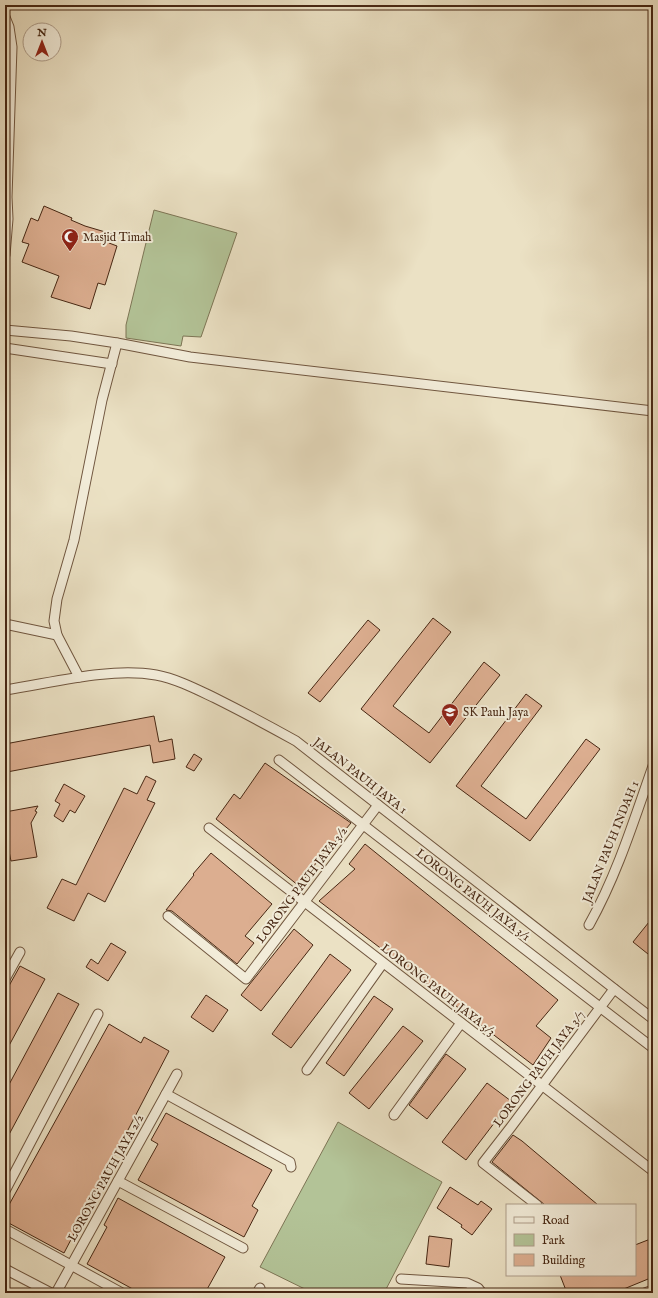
<svg xmlns="http://www.w3.org/2000/svg" width="658" height="1298" font-family="'IM FELL English',serif">
<style>
.green{fill:#b3c397;stroke:#7d7555}
.building{fill:#dcae90;stroke:#472713}
.lines{fill:none;stroke-linecap:round;stroke-linejoin:round}
.street-casing{stroke:#70563f;stroke-width:11}
.street{stroke:#f2ecd9;stroke-width:9}
.labels{text-anchor:middle;dominant-baseline:central;stroke-width:4;stroke-linejoin:round;paint-order:stroke}
.poi-label{font-size:12px;fill:#472713;stroke:#f2ecd9;text-anchor:start}
.street-label{font-size:12px;fill:#472713;stroke:#f2ecd9}
</style>
<rect width="100%" height="100%" fill="#ebe1c4"/>
<filter id="stains"><feTurbulence type="fractalNoise" baseFrequency=".005" numOctaves="4"/><feColorMatrix values="0 0 0 0 .2 0 0 0 0 .09 0 0 0 0 .02 0 0 0 .5 -.17"/></filter>
<radialGradient id="worn" r=".72"><stop offset=".6" stop-color="#630" stop-opacity="0"/><stop offset="1" stop-color="#630" stop-opacity=".3"/></radialGradient>
<g class="green">
<path d="M154,210l83,23 -36,104 -18,-1 -2,10 -55,-8v-13z"/>
<path d="M338,1122l104,60 -58,111h-71l-53,-26z"/>
</g>
<g class="building">
<path d="M44,206l28,12 -1,2 14,6 27,8 -3,9 8,3 -12,39 -7,-2 -8,26 -39,-12 8,-21 -37,-14 7,-18 -7,-2 9,-24 7,3z"/>
<path d="M433,618l18,14 -58,74 36,27 55,-71 16,13 -70,88 -69,-54z"/>
<path d="M368,620l12,10 -60,72 -12,-9z"/>
<path d="M526,694l16,12 -61,80 45,33 60,-80 14,10 -70,92 -74,-55z"/>
<path d="M154,716l5,26 13,-3 3,20 -22,4 -3,-18 -143,27 -2,-8v-20z"/>
<path d="M194,754l8,5 -8,12 -8,-4z"/>
<path d="M265,763l86,60 -21,25 -2,-1 -29,39 -83,-67 18,-25 6,5z"/>
<path d="M146,776l10,5 -9,19 8,3 -50,99 -17,-9 -14,28 -27,-13 15,-29 14,6 48,-97 13,6z"/>
<path d="M64,784l21,12 -10,17 -5,-3 -7,12 -9,-6 6,-12 -5,-3z"/>
<path d="M38,806l-3,5 2,1 -6,11 6,34 -26,4 -4,-20 -2,1v-30z"/>
<path d="M365,844l193,156 -22,26 15,12 -18,27 -214,-164 36,-32 -6,-5z"/>
<path d="M211,853l61,51 -27,32 9,7 -17,21 -65,-53 -6,-1 28,-35 -1,-1z"/>
<path d="M653,917v41l-20,-16z"/>
<path d="M294,929l19,16 -52,66 -20,-16z"/>
<path d="M111,943l15,9 -18,29 -22,-14 5,-8 7,5z"/>
<path d="M330,954l21,16 -60,78 -19,-14z"/>
<path d="M20,966l25,13 -40,74v-60z"/>
<path d="M58,993l21,11 -74,138v-50z"/>
<path d="M206,995l22,15 -15,22 -22,-15z"/>
<path d="M374,996l19,13 -49,67 -18,-13z"/>
<path d="M109,1024l32,19 3,-6 25,14 -105,202 -59,-32v-9z"/>
<path d="M403,1026l20,15 -54,68 -20,-16z"/>
<path d="M446,1054l20,15 -39,50 -18,-14z"/>
<path d="M487,1083l24,18 -45,59 -24,-18z"/>
<path d="M166,1113l106,57 -20,36 6,4 -14,27 -106,-57 20,-36 -7,-4z"/>
<path d="M513,1135l9,6 76,64h-53l-53,-43z"/>
<path d="M450,1187l28,18 3,-4 11,8 -20,26 -11,-8 1,-2 -25,-17z"/>
<path d="M118,1198l107,59 -20,36h-65l-53,-29 20,-37 -3,-2z"/>
<path d="M429,1236l23,3 -3,28 -23,-3z"/>
<path d="M653,1238v39l-39,16h-47l-7,-18h75v-30z"/>
</g>
<g class="lines">
<defs>
<g id="street">
<path d="M5,17l4,10 3,20 -5,150 1,22 -3,36"/>
<path d="M5,330l66,6 46,7 73,14 463,54"/>
<path d="M5,348l107,16"/>
<path d="M5,624l52,11"/>
<path d="M79,677l-22,-42 -3,-14 3,-22 17,-59 28,-140 15,-57"/>
<path d="M5,690c47,-7 104,-23 151,-15 21,4 40,14 59,23 28,14 54,28 81,43l357,278"/>
<path d="M279,760l374,288"/>
<path d="M209,828l444,343"/>
<path d="M168,916l78,63 132,-174"/>
<path d="M589,925c28,-50 45,-105 64,-159"/>
<path d="M5,979l15,-27"/>
<path d="M307,1070l76,-107"/>
<path d="M166,1094l124,68 1,5"/>
<path d="M394,1115l67,-92"/>
<path d="M118,1181l125,67"/>
<path d="M5,1191l93,-177"/>
<path d="M537,1205l-54,-42 28,-36 103,-138"/>
<path d="M5,1229l117,64"/>
<path d="M5,1269l46,24"/>
<path d="M401,1279l66,4 11,5 4,5"/>
<path d="M56,1293l121,-219"/>
<path d="M257,1293l3,-5"/>
<path d="M645,1293l8,-3"/>
</g>
</defs>
<use href="#street" class="street-casing"/>
<use href="#street" class="street"/>
</g>
<defs>
<symbol id="mosque-pin" viewBox="-11 -11 22 30"><path d="M0 17L-7.5 6A9.5 9.5 0 1 1 7.5 6Z" fill="#8f2418" stroke="#f2ecd9"/><path d="M3.5-4.9A6 6 0 1 0 3.5 4.9A5 5 0 1 1 3.5-4.9Z" fill="#fff"/></symbol>
<symbol id="school-pin" viewBox="-11 -11 22 30"><path d="M0 17L-7.5 6A9.5 9.5 0 1 1 7.5 6Z" fill="#8f2418" stroke="#f2ecd9"/><path d="M0-5L7-2L0 1L-7-2ZM-4 1L0 2.5L4 1V4Q0 6-4 4Z" fill="#fff"/></symbol>
</defs>
<g fill-rule="evenodd">
<use href="#mosque-pin" x="60" y="227" width="20" height="27"/>
<use href="#school-pin" x="440" y="702" width="20" height="27"/>
</g>
<g class="labels">
<g class="poi-label">
<text x="83" y="237">Masjid Timah</text>
<text x="463" y="712">SK Pauh Jaya</text>
</g>
<g class="street-label">
<text transform="translate(360 776) rotate(38)">JALAN PAUH JAYA 1</text>
<text transform="translate(611 842) rotate(-68)">JALAN PAUH INDAH 1</text>
<text transform="translate(302 885) rotate(-53)">LORONG PAUH JAYA 3/2</text>
<text transform="translate(473 895) rotate(38)">LORONG PAUH JAYA 3/1</text>
<text transform="translate(438 990) rotate(38)">LORONG PAUH JAYA 3/3</text>
<text transform="translate(539 1069) rotate(-53)">LORONG PAUH JAYA 3/7</text>
<text transform="translate(106 1178) rotate(-61)">LORONG PAUH JAYA 2/2</text>
</g>
</g>
<rect width="658" height="1298" fill="none" stroke="#ebe1c4" stroke-width="20"/>
<rect x="6" y="6" width="646" height="1286" fill="none" stroke="#472713" stroke-width="2"/>
<rect x="10" y="10" width="638" height="1278" fill="none" stroke="#472713"/>
<rect x="506" y="1204" width="130" height="72" fill="#f2ecd9" stroke="#ae9d8a"/>
<rect x="514" y="1217" width="20" height="6" fill="#f2ecd9" stroke="#ae9d8a"/>
<text x="542" y="1224" font-size="12" fill="#472713">Road</text>
<rect x="514" y="1234" width="20" height="12" fill="#b3c397" stroke="#ae9d8a"/>
<text x="542" y="1244" font-size="12" fill="#472713">Park</text>
<rect x="514" y="1254" width="20" height="12" fill="#dcae90" stroke="#ae9d8a"/>
<text x="542" y="1264" font-size="12" fill="#472713">Building</text>
<g transform="translate(42 42)"><circle r="19" fill="#f2ecd9" stroke="#ae9d8a"/>
<path d="M0-3L7 15L0 10L-7 15Z" fill="#8f2418"/>
<text y="-6" font-size="11" font-weight="bold" text-anchor="middle" fill="#472713">N</text>
</g>
<rect width="100%" height="100%" filter="url(#stains)"/>
<rect width="100%" height="100%" fill="url(#worn)"/>
</svg>
